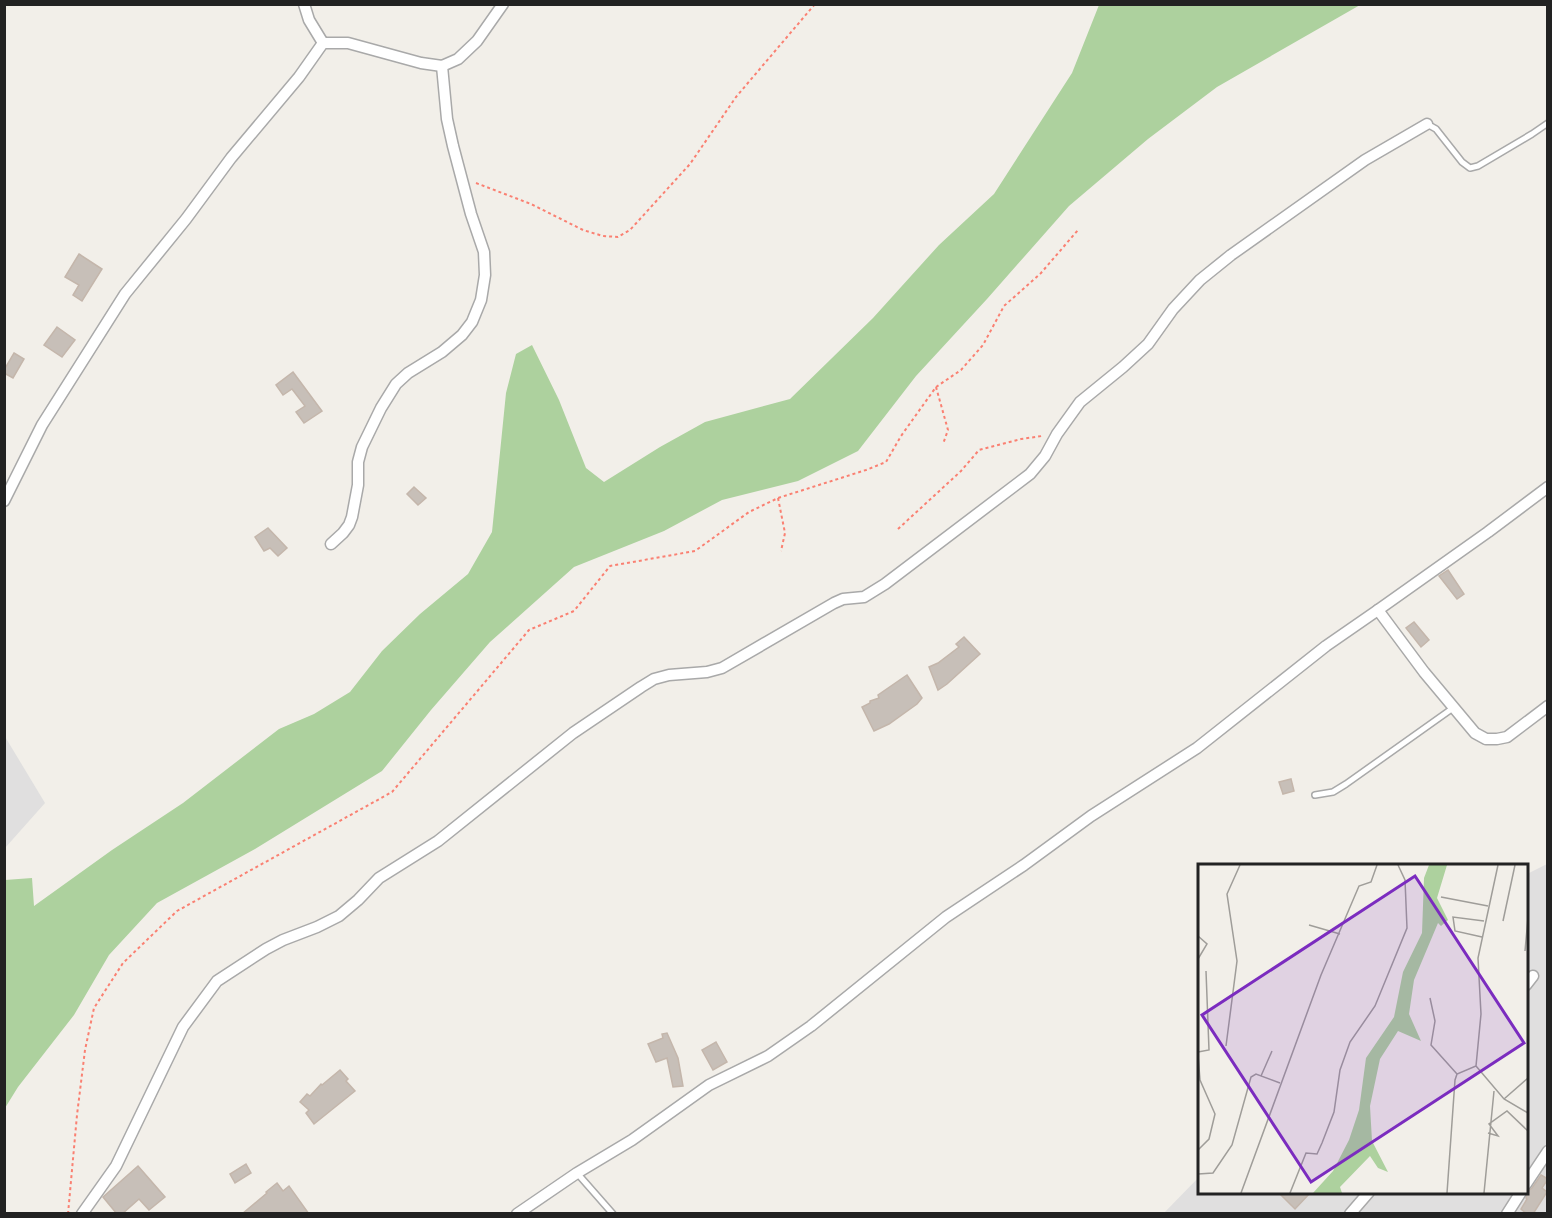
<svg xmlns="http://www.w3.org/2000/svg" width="1552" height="1218" font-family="'Titillium Web',sans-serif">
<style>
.residential{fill:#e0dfdf}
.forest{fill:#add19e}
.building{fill:#c7bfb8;stroke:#c4b6ab;stroke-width:1.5}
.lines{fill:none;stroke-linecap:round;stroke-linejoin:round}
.service-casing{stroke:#a9a9a9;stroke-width:8}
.minor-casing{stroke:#a9a9a9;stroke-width:13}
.path{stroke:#fa8072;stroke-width:2;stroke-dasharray:3 3;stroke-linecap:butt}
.service{stroke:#fff;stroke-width:5}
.minor{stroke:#fff;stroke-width:10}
.inset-road{fill:none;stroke:#9f9d99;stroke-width:1.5}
.view{fill:#7b2cbf;fill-opacity:0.15;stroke:#7b2cbf;stroke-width:3}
.inset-edge{fill:none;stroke:#222;stroke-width:3}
</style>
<rect width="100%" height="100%" fill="#f2efe9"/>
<g class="residential">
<path d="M4,735l41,68 -40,45h-1z"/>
<path d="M1547,864v349l-384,1 36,-37 1,15h326l1,-318z"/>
</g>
<path class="forest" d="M1099,5h261l-143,82 -69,52 -79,67 -82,93 -71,77 -58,75 -60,30 -76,19 -58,31 -90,36 -84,75 -59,68 -49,61 -127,78 -98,54 -48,52 -35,60 -56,72 -13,21v-228l27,-2 2,28 78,-56 71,-47 96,-74 35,-15 36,-22 32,-41 38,-37 48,-40 24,-42 14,-139 10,-39 16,-9 27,55 27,68 18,14 56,-35 45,-25 85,-23 83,-81 66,-73 55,-51 78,-121z"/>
<g class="building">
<path d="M79,254l23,15 -20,32 -9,-6 6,-10 -14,-8z"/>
<path d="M57,327l18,13 -13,17 -18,-12z"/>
<path d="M14,353l10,6 -11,19 -9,-5v-3z"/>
<path d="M293,372l29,39 -18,12 -8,-11 9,-6 -13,-17 -9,6 -7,-10z"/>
<path d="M414,487l12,11 -8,7 -11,-11z"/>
<path d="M268,528l19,20 -9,8 -8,-8 -6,3 -9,-14z"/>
<path d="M1448,570l16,24 -7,5 -18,-23z"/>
<path d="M1414,622l15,18 -8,7 -15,-19z"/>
<path d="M964,637l16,17 -33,30 -9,6 -9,-23 9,-4 21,-16 -3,-3z"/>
<path d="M907,675l15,23 -5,6 -28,20 -15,7 -12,-24 8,-4v-2l9,-3 -1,-3z"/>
<path d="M1291,779l3,12 -11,3 -4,-12z"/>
<path d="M667,1033l11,25 5,28 -10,1 -6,-29 -11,4 -8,-18 15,-6 -1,-4z"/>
<path d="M716,1042l11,20 -14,8 -11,-20z"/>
<path d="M340,1070l8,9 -2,2 9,10 -41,33 -8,-11 3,-3 -9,-8 7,-8 3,2 11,-12 1,1z"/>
<path d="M246,1164l5,9 -16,10 -5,-9z"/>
<path d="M138,1166l27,31 -16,13 -10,-11 -17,15h-5l-14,-17z"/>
<path d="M1541,1175l7,4 -6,9 5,4 -14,22h-6l-6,-5 6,-10 -1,-1 2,-7 4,-3z"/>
<path d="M277,1183l6,8 6,-5 20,28h-67l25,-21 -1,-1z"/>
<path d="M1278,1192h33l-16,17z"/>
</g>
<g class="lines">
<defs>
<g id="service">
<path d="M1427,124l9,5 26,33 8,6 8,-2 54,-32 16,-11"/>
<path d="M1315,795l18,-3 13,-8 107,-76"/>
<path d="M577,1173l36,41"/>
</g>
<g id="minor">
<path d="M304,4l5,16 14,23"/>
<path d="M4,501l38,-76 83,-131 61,-75 45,-61 68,-81 24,-34h25l73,20 21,3 16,-7 19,-18 26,-37"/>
<path d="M331,544l12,-11 6,-8 3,-8 6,-32v-23l4,-15 19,-39 15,-24 12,-11 34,-21 20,-17 10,-13 9,-22 4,-25 -1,-23 -13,-38 -18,-68 -6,-27 -5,-53"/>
<path d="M1378,610l46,62 51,61 11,6h11l10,-2 41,-31"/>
<path d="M1526,985l7,-9"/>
<path d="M1526,1184l22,-33"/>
<path d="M82,1214l34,-48 67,-139 34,-46 49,-32 17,-9 34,-13 22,-11 19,-16 21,-22 59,-37 135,-108 68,-46 13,-8 15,-4 38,-3 15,-4 112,-65 9,-4 21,-2 21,-13 145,-110 15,-18 12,-22 23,-32 43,-35 25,-23 25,-35 27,-29 31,-25 134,-95 62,-36"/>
<path d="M517,1214l60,-41 55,-33 77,-55 59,-29 43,-30 135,-109 78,-52 67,-49 106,-68 129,-102 52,-36 110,-78 60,-45"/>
<path d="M1350,1214l19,-22"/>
<path d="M1507,1214l14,-22"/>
</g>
</defs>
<use href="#service" class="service-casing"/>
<use href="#minor" class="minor-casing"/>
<g class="path">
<path d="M476,183l55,21 52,26 20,6 15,1 12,-7 60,-66 46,-67 79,-93"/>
<path d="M936,387l12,43 -5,14"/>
<path d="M778,498l7,35 -4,18"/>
<path d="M898,529l63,-58 18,-21 42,-11 21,-3"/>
<path d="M68,1214l9,-99 8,-65 9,-42 29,-45 54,-52 215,-119 137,-162 45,-19 36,-45 85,-15 54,-39 29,-14 88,-28 20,-8 15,-26 35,-49 25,-17 22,-25 21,-39 37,-33 37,-43"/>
</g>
<use href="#service" class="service"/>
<use href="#minor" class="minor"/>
</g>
<g transform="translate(1198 864)">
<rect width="330" height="330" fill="#f2efe9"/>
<path d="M231,1h18l-10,33 11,22 -7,6 -3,-3 -24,57 -5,34 12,27 -23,-10 -18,28 -10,47 2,35 16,31 -10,-4 -8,-12 -30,31 2,6h-29l20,-22 16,-31 10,-30 7,-52 28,-41 9,-45 19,-39 2,-55z" fill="#add19e"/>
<path class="inset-road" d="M243,33l47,9M305,57l12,-56M111,61l31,9M0,72l9,8 -9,15M284,73l-27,-6 -2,-14 31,4M327,87l3,-33M232,134l5,23 -4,24 26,29M28,182l11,-85 -10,-67 13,-29M0,188l11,-2 -3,-79M0,191l2,25 15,34 -6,25 -11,11M278,202l28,33 24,14M63,212l11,-25M306,235l24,-21M290,269l10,3 -9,-12 18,-13 21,20M0,310l15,-1 19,-28 19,-68 5,-3 24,9M43,329l80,-218 38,-89 12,-4 6,-17M92,329l16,-40 11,1 5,-11 12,-31 6,-42 10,-28 25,-36 32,-78 -2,-48 -7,-15M249,329l8,-113 2,-6 19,-8 5,-52 -3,-56 20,-93M286,329l10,-102"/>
<path class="view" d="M217,12l109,167 -213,139 -109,-167z"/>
<rect width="330" height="330" class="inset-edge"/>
</g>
<rect width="1552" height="1218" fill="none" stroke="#222222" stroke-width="12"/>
</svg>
